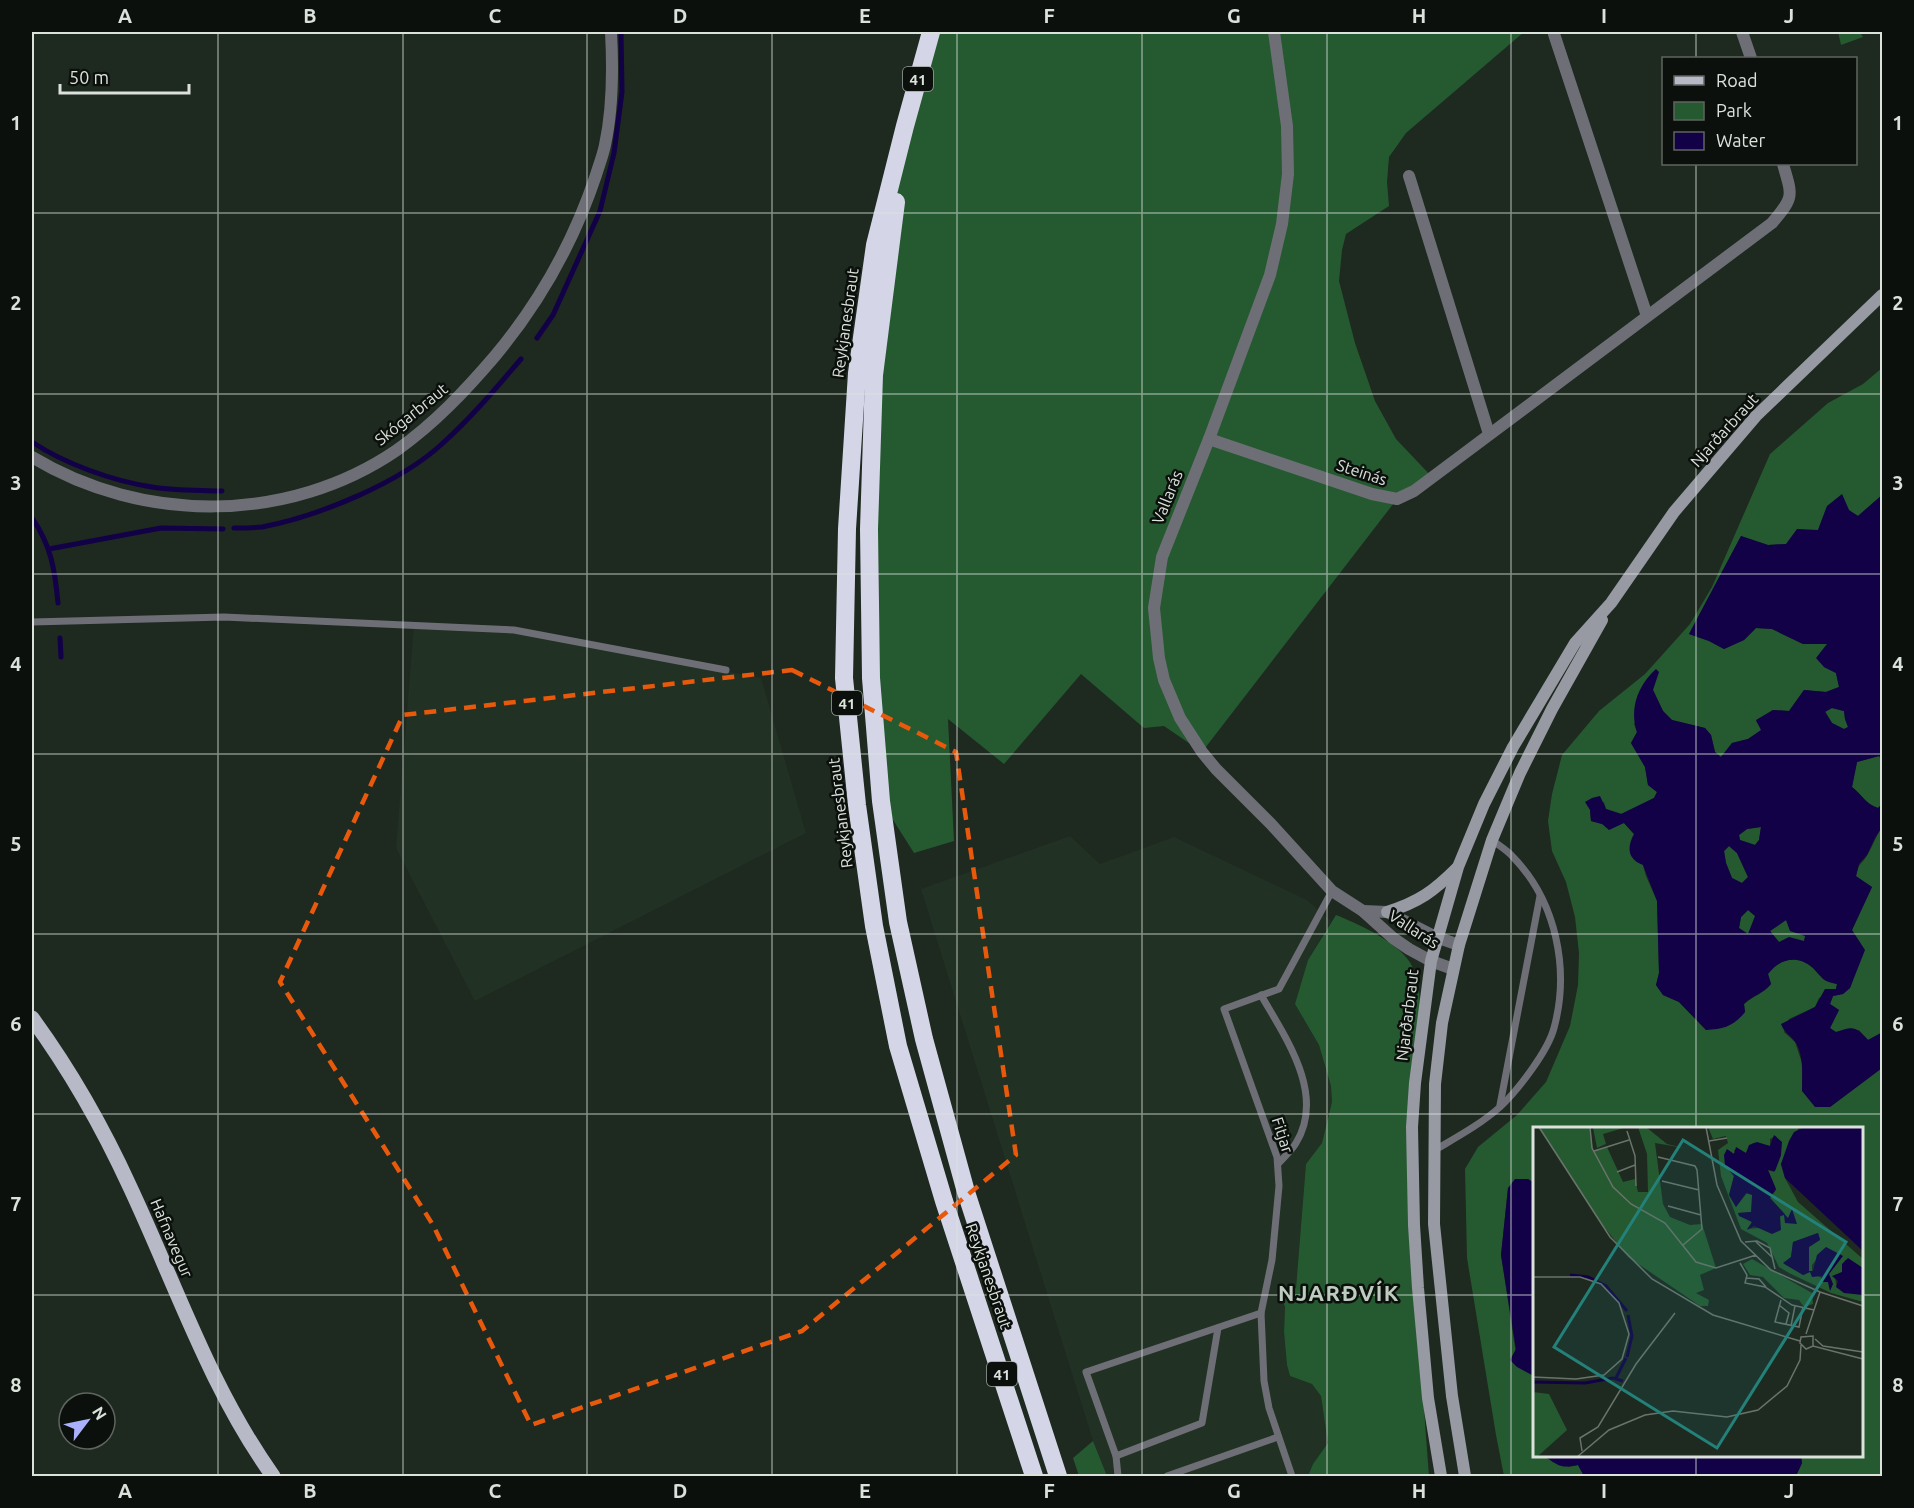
<svg xmlns="http://www.w3.org/2000/svg" width="1914" height="1508" font-family="Ubuntu,sans-serif">
<style>
.built{fill:#213123}
.green{fill:#255930}
.water{fill:#120147;fill-rule:evenodd}
.lines{fill:none;stroke-linecap:round;stroke-linejoin:round}
.stream{stroke:#120147;stroke-width:5}
.lane{stroke:#6e6f76;stroke-width:7}
.street{stroke:#6e6f76;stroke-width:12}
.secondary{stroke:#9799a3;stroke-width:12}
.primary{stroke:#b7b9c7;stroke-width:15}
.highway{stroke:#d4d6e7;stroke-width:18}
.marked{fill:none;stroke:#e8590c;stroke-width:4.5;stroke-dasharray:12 8;stroke-linejoin:round}
.grid{fill:none;stroke:#dbe2dc;stroke-width:1.5;stroke-opacity:0.55}
.labels{text-anchor:middle;dominant-baseline:central;stroke-width:5;stroke-linejoin:round;paint-order:stroke}
.shield{fill:#0c100c;stroke:#9da39e;stroke-width:1.5}
.shield-label{font-size:15px;font-weight:bold;fill:#dbe2dc}
.street-label{font-size:16px;fill:#dbe2dc;stroke:#0c100c}
.district-label{font-size:22px;font-weight:bold;letter-spacing:1.5px;fill:#beccc0;stroke:#0c100c}
.inset-river{fill:none;stroke:#120147;stroke-width:3}
.inset-road{fill:none;stroke:#6a736b;stroke-width:1.5}
.view{fill:#238179;fill-opacity:0.15;stroke:#238179;stroke-width:3}
.inset-edge{fill:none;stroke:#dbe2dc;stroke-width:3}
.neatline{fill:none;stroke:#dbe2dc;stroke-width:2}
.grid-label{font-size:20px;text-anchor:middle;font-weight:bold;fill:#dbe2dc}
</style>
<rect width="100%" height="100%" fill="#1e2920"/>
<g class="built">
<path d="M414,625l100,5 247,48 45,155 -331,168 -79,-153z"/>
<path d="M1070,836l30,28 74,-27 133,63 24,21 -23,39 -13,44 24,41 12,41 1,16 -10,41 -16,21 -10,124 -17,2 6,17 -1,25 3,33 3,11 22,8 9,12 8,47 -16,21 -5,12h-201l-14,-35 -172,-552z"/>
</g>
<g class="green">
<path d="M938,32h586l-118,101 -17,24 -2,25 2,24 -43,28 -4,16 -3,31 16,62 20,58 21,38 37,39 -36,21 -195,253 -38,-26 -20,2 -63,-54 -77,90 -56,-45 6,122 -40,12 -33,-52 -5,-426 29,-249z"/>
<path d="M1838,32h22l3,5 -22,8z"/>
<path d="M1882,368v127l-24,21 -9,-5 -7,-16 -15,12 -9,23 -32,14 -18,1 -27,-9 -52,98 20,7 15,8 20,-9 12,-12 16,1 31,15h25l-4,23 12,6 3,14 -13,5 -22,-2 -15,21 -16,-1 -17,11 6,9 -14,9 -16,4 -11,14 -6,-5 -4,-17 -6,-7 -33,-8 -9,-9 -10,-21 -19,34 3,8 -6,11 14,24 3,18 9,7 -3,6 -32,16 -16,-5 -2,-7 -14,8 1,11 11,3 22,-1 10,11 12,42 11,25 2,72 -3,12 7,10 16,7 27,28 39,-18 -1,-8c9,-8 19,-10 27,-20l-3,-10c12,-16 30,-20 45,-6 4,4 7,8 11,11 3,3 9,4 13,5l-1,5 -17,9 -4,9 -26,12 -5,13 11,10 7,21v28l28,16 52,-39v408h-86l6,-13 -1,-7h61v-328h-328v55l-6,-4 -20,9 -7,67 17,112 16,9v80h13v2l22,9 9,-2 6,11h-80l-8,-41 -29,-177 -2,-89 13,-22 39,-32 29,-33 24,-56 8,-41 1,-32 -4,-36 -9,-35 -14,-31 -4,-30 4,-27 10,-39 37,-44 46,-37 45,-50 22,-37 58,-133 58,-51 35,-19z"/>
<path d="M1832,708l12,3 1,8 3,8 -4,2 -12,-6 -7,-12z"/>
<path d="M1879,756l3,4v44l-4,4c-13,-4 -15,-12 -26,-21l5,-25z"/>
<path d="M1761,827l-2,13 -4,5 -15,-5 -1,-5 8,-6z"/>
<path d="M1882,827v201l-1,5 -13,7 -9,-10 -24,2 -5,-4 9,-18 -9,-6 3,-8 10,-2 7,-6 3,-9 -1,-49 20,-43 -16,-10c3,-16 5,-11 12,-23 5,-9 8,-18 14,-27z"/>
<path d="M1729,846l8,7 11,24 -6,6 -10,-5 -6,-15 -2,-12z"/>
<path d="M1748,910l8,6 -8,18 -9,-6 2,-11z"/>
<path d="M1336,915c23,9 67,29 77,53 17,36 -3,92 -4,130 -1,40 3,80 5,119 4,87 8,173 15,259h-121l5,-12 15,-21 -7,-47 -9,-12 -22,-8 -3,-11 -3,-33 1,-25 -6,-17 17,-2 10,-124 16,-21 10,-41 -1,-16 -12,-41 -24,-41 13,-44z"/>
<path d="M1786,920l20,16 -2,5 -25,1 -9,-11z"/>
<path d="M1093,1441l14,35h-28l-6,-18z"/>
</g>
<g class="water">
<path d="M1842,494l7,16 9,6 24,-21v265l-3,-4 -22,6 -5,25c10,8 14,17 26,21l4,-4v23l-7,11 -8,17 -8,9 -3,12 16,11 -20,43 13,20 -15,38 -7,6 -10,2 -3,8 9,6 -9,18 6,4c18,-6 19,-6 32,8l13,-7 1,-5v40l-52,39h-15l-13,-16c0,-15 2,-34 -6,-48 -5,-8 -12,-10 -15,-19l34,-17 10,-18h11l1,-5c-4,-1 -10,-2 -14,-5 -3,-3 -6,-7 -10,-11 -15,-13 -33,-10 -45,6l3,10c-8,10 -18,11 -27,20l1,8c-11,14 -21,17 -39,18l-27,-28 -16,-7 -7,-10 3,-12 -2,-72 -14,-36c-16,-6 -16,-18 -9,-31l-10,-11 -15,7 -7,-6 -11,-3 -1,-11 -5,-8 7,-4 8,-2 6,13 15,5 33,-16 3,-6 -9,-7 -3,-18 -14,-24 6,-11c-8,-23 1,-47 19,-63l3,3 -6,18 10,21 9,9 33,8 6,7 4,17 6,5 11,-14 16,-4 13,-9 -5,-10 17,-10 16,1 15,-21 22,2 13,-5 -3,-14 -12,-6 -8,-9 11,-14h-24l-31,-15 -16,-1 -12,12 -20,9 -15,-8 -20,-7 52,-98 27,9 18,-1 11,-15 21,1 9,-24zM1832,708l12,3 1,8 3,8 -4,2 -12,-6 -7,-11zM1761,827l-2,13 -4,5 -15,-5 -1,-5 8,-6zM1729,846l8,7 11,24 -6,6 -10,-5 -6,-15 -2,-12zM1748,910l7,6 -7,18 -9,-6 2,-11zM1786,920l4,11 15,5 -1,5 -15,-4 -10,5 -9,-11z"/>
<path d="M1515,1179h13l6,4v193l-17,-9 -7,-7 6,-11 -15,-94 7,-67z"/>
<path d="M1547,1456h254l1,7 -6,13h-212l-6,-11c-16,3 -18,2 -31,-7z"/>
</g>
<g class="lines">
<g class="stream">
<path d="M537,338l16,-23 47,-104 14,-58 8,-61 -1,-60"/>
<path d="M32,442c33,22 81,39 120,45 23,4 47,3 70,4"/>
<path d="M32,518c19,27 23,52 26,85"/>
<path d="M234,528c9,0 19,0 28,-1 57,-11 138,-44 181,-84 29,-26 53,-55 78,-84"/>
<path d="M49,549l112,-21 62,1"/>
<path d="M60,638l1,19"/>
</g>
<g class="lane">
<path d="M32,622l192,-5 290,13 212,40"/>
<path d="M1261,995c24,42 65,99 35,148 -4,7 -12,14 -18,21"/>
<path d="M1500,1105l40,-209"/>
<path d="M1435,1150c22,-13 46,-26 65,-43 18,-17 48,-56 54,-79 16,-59 2,-127 -41,-171 -6,-7 -15,-12 -21,-17"/>
<path d="M1116,1456l86,-33 16,-95"/>
<path d="M1118,1476l-2,-20 -30,-84 175,-59"/>
<path d="M1167,1476l111,-39"/>
<path d="M1292,1476l-23,-68 -5,-27 -3,-68 11,-53 7,-74 -2,-29 -53,-148 55,-20 53,-98"/>
</g>
<g class="street">
<path d="M1274,32l13,94 1,48 -6,50 -12,51 -61,164 -47,118 -8,51 5,50 5,22 16,38 22,34 14,17 55,55 61,67 31,20 30,27 16,11 22,12 22,8"/>
<path d="M1742,32l9,26"/>
<path d="M1554,34l93,282"/>
<path d="M1409,176l80,258"/>
<path d="M1209,439l163,55 25,5 17,-8 358,-268c23,-27 20,-27 11,-59"/>
<path d="M32,457c111,67 257,67 365,-7 38,-27 68,-59 98,-94 45,-54 79,-115 101,-181 3,-10 7,-20 9,-30 8,-37 8,-76 6,-113"/>
<path d="M1363,911l24,1 49,25 23,8"/>
</g>
<g class="secondary">
<path d="M1387,912c32,-10 47,-21 70,-44"/>
<path d="M1441,1476l-13,-78 -10,-110 -4,-63 -2,-98 3,-44 16,-122 27,-94 26,-63 29,-57 62,-104 36,-40 63,-91 82,-96 126,-121"/>
<path d="M1465,1476l-13,-80 -18,-172 1,-140 7,-61 17,-78 33,-105 28,-67 32,-64 50,-89"/>
</g>
<path class="primary" d="M32,1018c38,52 71,110 98,169 46,98 80,201 143,289"/>
<g class="highway">
<path d="M931,32l-26,94 -30,119 -18,128 -10,156 -3,149 13,127 17,121 24,120 46,155 90,275"/>
<path d="M896,202l-22,173 -5,154 2,149 10,123 17,121 26,117 42,153 92,284"/>
</g>
</g>
<path class="marked" d="M792,670l164,82 60,403 -214,176 -271,94 -98,-200 -153,-243 123,-267z"/>
<path class="grid" d="M218,32v1444M403,32v1444M587,32v1444M772,32v1444M957,32v1444M1142,32v1444M1327,32v1444M1511,32v1444M1696,32v26M1696,164v964M32,213h1850M32,394h1850M32,574h1850M32,754h1850M32,934h1850M32,1114h1850M32,1295h1502M1862,1295h20M1696,1456v20"/>
<g class="labels">
<g class="shield">
<rect x="903" y="67" width="30" height="24" rx="4.5"/>
<rect x="832" y="691" width="30" height="24" rx="4.5"/>
<rect x="987" y="1362" width="30" height="24" rx="4.5"/>
</g>
<g class="shield-label">
<text x="918" y="79">41</text>
<text x="847" y="703">41</text>
<text x="1002" y="1374">41</text>
</g>
<g class="street-label">
<text transform="translate(845 323) rotate(-82)">Reykjanesbraut</text>
<text transform="translate(411 414) rotate(-39)">Skógarbraut</text>
<text transform="translate(1724 430) rotate(-48)">Njarðarbraut</text>
<text transform="translate(1362 472) rotate(18)">Steinás</text>
<text transform="translate(1167 497) rotate(-68)">Vallarás</text>
<text transform="translate(840 813) rotate(-97)">Reykjanesbraut</text>
<text transform="translate(1414 929) rotate(33)">Vallarás</text>
<text transform="translate(1407 1015) rotate(-83)">Njarðarbraut</text>
<text transform="translate(1283 1135) rotate(72)">Fitjar</text>
<text transform="translate(172 1238) rotate(67)">Hafnavegur</text>
<text transform="translate(989 1276) rotate(71)">Reykjanesbraut</text>
</g>
<g class="district-label">
<text x="1339" y="1292">NJARÐVÍK</text>
</g>
</g>
<g transform="translate(1533 1127)">
<rect width="330" height="330" fill="#1e2920"/>
<path d="M5,0h52l3,24 14,-4 16,35 12,-3 3,13h10l-1,-38 -9,-27h8l21,17 17,4 -29,-5 8,61 7,13 20,8 12,-1 14,44 -16,7 4,15 -8,3 13,7 -1,6h-8l-72,-49 -31,-39zM74,0h20l-24,7 3,10 -9,4 -4,-20zM175,0h91l-18,37 4,14 13,24 65,57v9l-18,-8 -3,12 -7,5 2,11 21,4 5,3v7l-32,-9 -42,-20 -10,-6 -12,-24 -26,-14 -20,-53 -3,-26 10,-7 -2,-7 -13,3zM243,9l5,19 -7,17 -6,-2 8,20 -6,8 15,16 -7,4 2,8 -33,3 5,-7 -14,-9 14,-1v-18l-5,-1 -11,14 -7,-12 5,-19 -9,-12 1,-7 9,-4 -1,-3 12,3 7,-10 17,3v-7zM285,106l2,6 -11,8v25l-5,3 -20,-11 7,-7 2,-15zM293,121l15,7 -12,19v9l-17,-11v-7zM219,132l60,34 1,11 -9,3 -5,-7 -15,-2 -21,-21 -13,-2 -7,-11zM0,265l16,2 18,36 -30,27h-4z" fill="#255930" fill-rule="evenodd"/>
<path d="M272,0h58v124l-78,-73 -4,-14 8,-23 5,-9zM241,8l8,7 -1,13 -6,16 -7,-1 8,19 -6,9 18,20 4,-9 5,15 -12,-1 -1,-8 -4,1 1,14 -9,4 -18,-8 -7,4 5,-8 -13,-6 -1,-3 13,-1 1,-17 -6,-2 -10,14 -7,-12 5,-19 -9,-10 -1,-11 3,-6 7,5 2,-7 10,6 3,-8 8,-3 13,4zM285,106l2,7 -11,7v24h4l4,-16 9,-8 17,9 -14,18 4,10 -3,7 -2,-9h-7l1,-6 -10,1 -2,-5 -7,3 -20,-12 8,-6 2,-15zM315,131l15,10v27l-19,-2 -8,-6 2,-6 -6,-5 10,-4v-8z" fill="#120147"/>
<path class="inset-river" d="M37,148l18,2 18,9 21,25M94,230l5,-21 -4,-21M83,251l10,-20M0,255l52,1 28,-5 10,3"/>
<path class="inset-road" d="M6,0l71,110 42,42 61,36 87,26M57,0l2,21 21,39 18,17 34,19 31,39 20,6 40,-13M173,0l11,58 24,56 30,29 49,22M94,4l8,25 1,30M176,14l18,-3M61,24l35,-11M125,30l37,9 2,4 5,59 -19,16M84,45l18,-7M129,54l37,9M135,79l33,9M212,115l12,-1 13,7 5,21M223,115l17,16M207,136l7,12 -2,8 20,4 27,18 22,5M0,150h47l21,7 18,19 10,31 -7,25 -18,16 -28,4 -43,-2M213,151l13,1 7,8M287,165l43,14M248,173l-6,22 24,5 4,-20M246,178l10,8 -3,11M258,199l4,-20M273,207l14,-42M282,212l8,7 40,6M280,219v-10l-12,1 -1,6 6,6 7,-3 50,13M49,324l-2,-13 18,-11 38,-63 39,-51M44,330l32,-27 36,-15 28,-4 54,6 31,-7 29,-24 13,-26 1,-15"/>
<path class="view" d="M150,13l163,102 -129,206 -163,-101z"/>
<rect width="330" height="330" class="inset-edge"/>
</g>
<rect width="1914" height="1508" fill="none" stroke="#0c100c" stroke-width="66"/>
<rect x="1662" y="57" width="195" height="108" fill="#0c100c" stroke="#5f645f" stroke-width="1.5"/>
<rect x="1674" y="76" width="30" height="9" fill="#b7b9c7" stroke="#5f645f" stroke-width="1.5"/>
<text x="1716" y="87" font-size="18" fill="#dbe2dc">Road</text>
<rect x="1674" y="102" width="30" height="18" fill="#255930" stroke="#5f645f" stroke-width="1.5"/>
<text x="1716" y="117" font-size="18" fill="#dbe2dc">Park</text>
<rect x="1674" y="132" width="30" height="18" fill="#120147" stroke="#5f645f" stroke-width="1.5"/>
<text x="1716" y="147" font-size="18" fill="#dbe2dc">Water</text>
<g transform="translate(87 1421) rotate(58)"><circle r="28" fill="#0c100c" stroke="#5f645f" stroke-width="1.5"/>
<path d="M0-4.5L10 22L0 15L-10 22Z" fill="#aab0fb"/>
<text y="-9" font-size="16" font-weight="bold" text-anchor="middle" fill="#dbe2dc">N</text>
</g>
<path d="M60 84v9h129v-9" fill="none" stroke="#dbe2dc" stroke-width="3"/>
<text x="69" y="84" font-size="18" fill="#dbe2dc" stroke="#0c100c" stroke-width="4.5" paint-order="stroke">50 m</text>
<rect x="33" y="33" width="1848" height="1442" class="neatline"/>
<g class="grid-label">
<text x="125" y="23">A</text>
<text x="310" y="23">B</text>
<text x="495" y="23">C</text>
<text x="680" y="23">D</text>
<text x="865" y="23">E</text>
<text x="1049" y="23">F</text>
<text x="1234" y="23">G</text>
<text x="1419" y="23">H</text>
<text x="1604" y="23">I</text>
<text x="1789" y="23">J</text>
<text x="16" y="130">1</text>
<text x="1898" y="130">1</text>
<text x="16" y="310">2</text>
<text x="1898" y="310">2</text>
<text x="16" y="490">3</text>
<text x="1898" y="490">3</text>
<text x="16" y="671">4</text>
<text x="1898" y="671">4</text>
<text x="16" y="851">5</text>
<text x="1898" y="851">5</text>
<text x="16" y="1031">6</text>
<text x="1898" y="1031">6</text>
<text x="16" y="1211">7</text>
<text x="1898" y="1211">7</text>
<text x="16" y="1392">8</text>
<text x="1898" y="1392">8</text>
<text x="125" y="1498">A</text>
<text x="310" y="1498">B</text>
<text x="495" y="1498">C</text>
<text x="680" y="1498">D</text>
<text x="865" y="1498">E</text>
<text x="1049" y="1498">F</text>
<text x="1234" y="1498">G</text>
<text x="1419" y="1498">H</text>
<text x="1604" y="1498">I</text>
<text x="1789" y="1498">J</text>
</g>
</svg>
